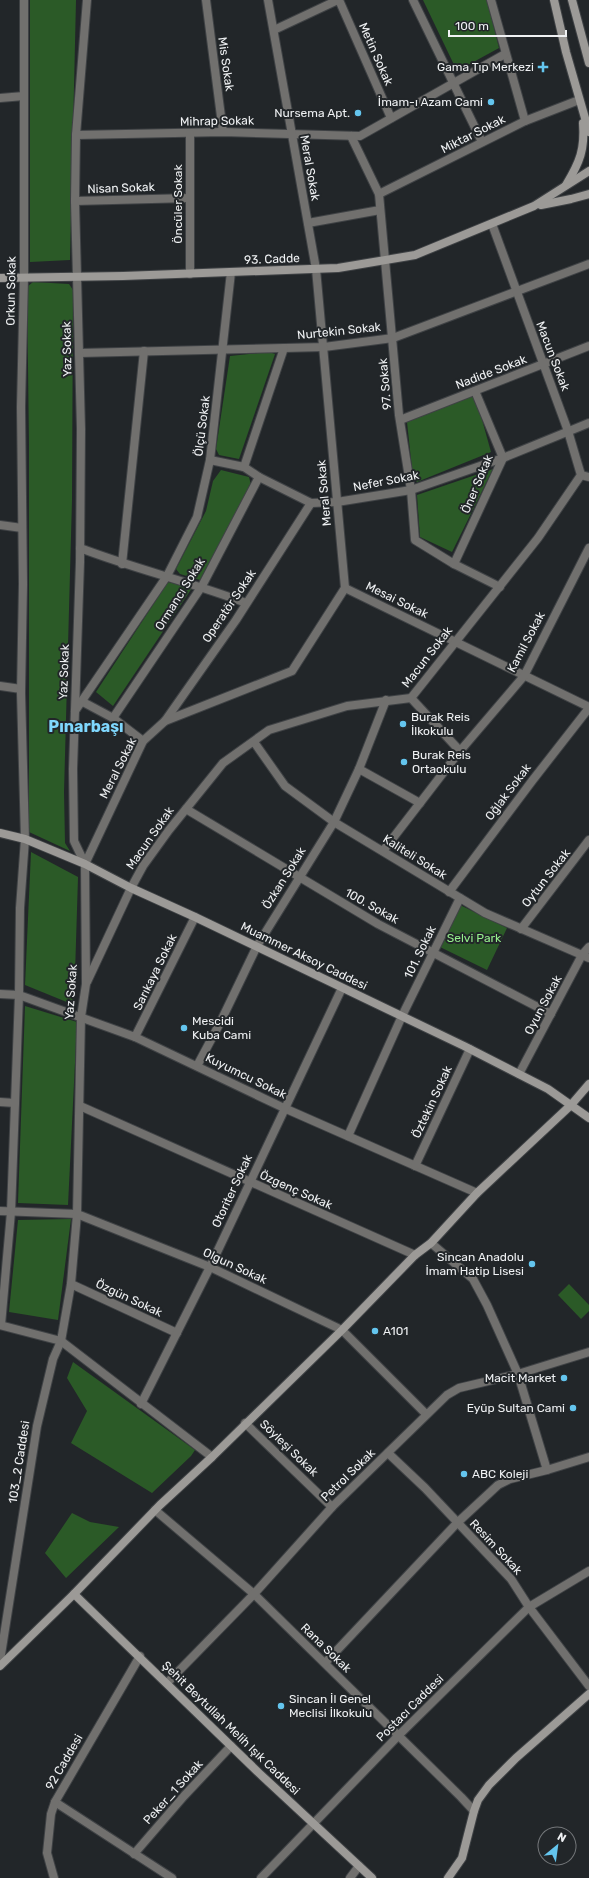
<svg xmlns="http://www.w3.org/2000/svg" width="589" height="1878" font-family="Rubik,sans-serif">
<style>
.green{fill:#2b5a27}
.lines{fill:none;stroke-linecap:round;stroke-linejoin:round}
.street-casing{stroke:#3f4245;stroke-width:10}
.secondary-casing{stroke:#3f4245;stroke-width:10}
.street{stroke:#71706e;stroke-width:8}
.secondary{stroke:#9c9a97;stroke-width:8}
.poi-dot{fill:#64c5ee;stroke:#222629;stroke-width:1.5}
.labels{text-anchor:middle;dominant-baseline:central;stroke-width:4;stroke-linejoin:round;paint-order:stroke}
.street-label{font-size:12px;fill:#eff1f3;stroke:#222629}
.poi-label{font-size:12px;fill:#eff1f3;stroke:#222629;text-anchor:end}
.park-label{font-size:12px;fill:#96f08d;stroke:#222629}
.district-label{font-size:16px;font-weight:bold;fill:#7fd7fd;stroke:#222629}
</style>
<rect width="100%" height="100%" fill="#222629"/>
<g class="green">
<path d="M30,0h46l-6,260 -40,2z"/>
<path d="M423,0h64l12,48 -42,23z"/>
<path d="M33,282l36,2 4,6 -1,210 -8,292 1,51 5,8 -41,-19v-387l-2,-158z"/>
<path d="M269,352l6,2 -36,105 -20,-4 -3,-6 14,-93z"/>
<path d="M471,396l5,2 15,54 -74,30 -4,-4 -6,-56z"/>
<path d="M493,469l-41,83 -32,-15 -3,-42z"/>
<path d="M221,470l28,7 2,8 -51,95 -20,-6 -4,-5 30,-58 7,-30z"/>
<path d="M168,582l24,6 -79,118 -17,-14z"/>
<path d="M31,852l47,25 -4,128 -49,-20z"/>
<path d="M460,905l47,23 -20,42 -47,-23z"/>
<path d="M25,1006l52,16 -9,183 -50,-2z"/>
<path d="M71,1219l-13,101 -49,-8 9,-92z"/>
<path d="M569,1284l20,21v6l-8,8 -23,-24z"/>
<path d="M73,1362l122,88 -4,6 -39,37 -81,-50 16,-32 -20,-33z"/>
<path d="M72,1513l18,9 29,5 -53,51 -21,-25z"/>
</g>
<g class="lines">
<defs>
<g id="street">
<path d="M206,0l17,132"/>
<path d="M339,0l52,118"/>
<path d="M413,0l69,142"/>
<path d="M491,0l34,121"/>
<path d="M274,30l64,-30"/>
<path d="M0,98l24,-2"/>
<path d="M76,135l147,-3 137,4 145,-82"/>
<path d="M351,136l28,58 20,221 12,75 4,50 39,24 46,23"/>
<path d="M379,194l146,-73 54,-21"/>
<path d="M75,201l115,-3"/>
<path d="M308,223l72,-13"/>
<path d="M190,274v-140"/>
<path d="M79,353l245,-6 69,-9 196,-74"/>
<path d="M400,420l189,-74"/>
<path d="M210,460l34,7 15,10 52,26 26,-1 74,-12 92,-32 86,-35"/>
<path d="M244,467l40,-119"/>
<path d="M581,475l8,2"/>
<path d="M0,525l22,3"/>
<path d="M80,548c55,21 111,34 166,55"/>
<path d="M122,564l22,-213"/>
<path d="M454,564l49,-106 -28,-67"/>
<path d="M345,588l244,119"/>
<path d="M0,686l21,3"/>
<path d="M411,698l49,53"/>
<path d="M83,702l30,16 30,23"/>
<path d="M75,711l92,-135 30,-59 13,-57 21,-188"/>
<path d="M113,718l89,-132 57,-109"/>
<path d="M165,721l71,-101 75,-117"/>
<path d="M254,742l31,44 49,36 151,91 104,45"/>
<path d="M359,769l61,34"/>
<path d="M186,809l192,115 173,90"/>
<path d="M383,851l77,-100 64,-75 65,-128"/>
<path d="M85,864l58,-123 22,-20 127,-50 53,-83 -29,-319 -48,-269"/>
<path d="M449,892l83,-111 57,-73"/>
<path d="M521,929l68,-89"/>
<path d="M87,982l44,-94 12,-22 26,-36 54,-67 46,-33 78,-24 64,-8 127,-160 43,-63 -13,-44 -76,-207"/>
<path d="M0,994l19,1 116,42 149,71 193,85"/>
<path d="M135,1037l60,-120"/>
<path d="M197,1066l23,-43 37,-77 77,-124 25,-53 27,-69"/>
<path d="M519,1074l63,-119 7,-8"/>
<path d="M0,1102l15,1"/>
<path d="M80,1106l335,149"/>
<path d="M348,1136l54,-120 58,-118"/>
<path d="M415,1166l55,-117"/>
<path d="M0,1211l77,3 133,53 132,63 84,84"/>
<path d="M431,1243l42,36 14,26 31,69 29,96"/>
<path d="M71,1284l106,49"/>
<path d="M0,1325l61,16 151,116"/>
<path d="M1,1325l10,-113 8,-217 1,-87 5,-69 -4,-146 2,-109 -2,-177 3,-130v-277"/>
<path d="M141,1404l69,-137 132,-279"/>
<path d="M245,1423l87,84"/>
<path d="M388,1453l37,35 86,91 18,28 60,79"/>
<path d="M155,1510l99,84 207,203 13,14"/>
<path d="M140,1656l-85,146 117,76"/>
<path d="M0,1661l37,-235 16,-67 8,-18 10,-57 6,-70 4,-197 5,-33 -1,-120 -11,-23 -1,-72 7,-207 1,-133 -6,-228 1,-66 11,-135"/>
<path d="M325,1663l132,-140 41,-38 12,-6 37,-9 42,-13"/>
<path d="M167,1683l87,-89 78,-87 115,-112 12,-7 59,-14 71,-22"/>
<path d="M134,1854l50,-58 47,-50"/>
<path d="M54,1878l-7,-25 4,-39 4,-12"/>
<path d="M261,1878l137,-142 131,-129 60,-36"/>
<path d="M350,1878l9,-12"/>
</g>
<g id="secondary">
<path d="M554,0l12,52 23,80"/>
<path d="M572,0l17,63"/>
<path d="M566,185c14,-23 19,-36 17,-62"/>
<path d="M541,205l30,-6 18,-5"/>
<path d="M0,278l123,-2 215,-8 77,-13 119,-49 55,-35"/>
<path d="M0,833l25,6 60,25 46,24 64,29 269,129 84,43 41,29"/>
<path d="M74,1594l186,180 112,104"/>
<path d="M0,1666l74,-72 86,-89 52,-48 130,-127 73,-75 16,-12 46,-50 94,-88 18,-21"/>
<path d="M448,1878l14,-20 12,-47 4,-11 11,-15 27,-27 73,-64"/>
</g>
</defs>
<use href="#street" class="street-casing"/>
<use href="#secondary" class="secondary-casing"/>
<use href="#street" class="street"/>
<use href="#secondary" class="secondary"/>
</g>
<g class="poi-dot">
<path d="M541 61h4v4h4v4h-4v4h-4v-4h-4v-4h4z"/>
<circle cx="491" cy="102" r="4"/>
<circle cx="358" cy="113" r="4"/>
<circle cx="403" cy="724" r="4"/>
<circle cx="404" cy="762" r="4"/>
<circle cx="184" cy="1028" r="4"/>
<circle cx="532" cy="1264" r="4"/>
<circle cx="375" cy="1331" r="4"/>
<circle cx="564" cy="1378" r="4"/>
<circle cx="573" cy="1408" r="4"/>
<circle cx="464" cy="1474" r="4"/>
<circle cx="281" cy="1706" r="4"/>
</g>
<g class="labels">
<g class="street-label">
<text transform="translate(376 54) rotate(66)">Metin Sokak</text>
<text transform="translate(226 64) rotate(82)">Mis Sokak</text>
<text transform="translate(217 121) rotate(-1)">Mihrap Sokak</text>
<text transform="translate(473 134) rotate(-27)">Miktar Sokak</text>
<text transform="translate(310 168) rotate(80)">Meral Sokak</text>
<text transform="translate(121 188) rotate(-2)">Nisan Sokak</text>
<text transform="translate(178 204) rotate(-90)">Öncüler Sokak</text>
<text transform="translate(272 259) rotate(-2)">93. Cadde</text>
<text transform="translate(11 291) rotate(-89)">Orkun Sokak</text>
<text transform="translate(339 331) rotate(-6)">Nurtekin Sokak</text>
<text transform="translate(67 349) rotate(-91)">Yaz Sokak</text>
<text transform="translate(553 356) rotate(69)">Macun Sokak</text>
<text transform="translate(491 372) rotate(-21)">Nadide Sokak</text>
<text transform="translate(385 384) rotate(-95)">97. Sokak</text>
<text transform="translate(202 426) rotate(-83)">Ölçü Sokak</text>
<text transform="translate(386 481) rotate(-11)">Nefer Sokak</text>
<text transform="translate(477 484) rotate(-67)">Öner Sokak</text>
<text transform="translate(324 493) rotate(-95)">Meral Sokak</text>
<text transform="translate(180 594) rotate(-58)">Ormancı Sokak</text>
<text transform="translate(397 600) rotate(26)">Mesai Sokak</text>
<text transform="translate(229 606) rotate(-56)">Operatör Sokak</text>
<text transform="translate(526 642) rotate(-62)">Kamil Sokak</text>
<text transform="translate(427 657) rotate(-52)">Macun Sokak</text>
<text transform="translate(64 672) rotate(-88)">Yaz Sokak</text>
<text transform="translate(118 768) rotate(-63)">Meral Sokak</text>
<text transform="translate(508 792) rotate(-53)">Oğlak Sokak</text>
<text transform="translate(150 838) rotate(-55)">Macun Sokak</text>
<text transform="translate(415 857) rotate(32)">Kaliteli Sokak</text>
<text transform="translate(284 878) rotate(-58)">Özkan Sokak</text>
<text transform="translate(546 878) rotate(-52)">Oytun Sokak</text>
<text transform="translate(372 906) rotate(29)">100. Sokak</text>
<text transform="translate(420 952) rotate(-64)">101. Sokak</text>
<text transform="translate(304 956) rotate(26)">Muammer Aksoy Caddesi</text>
<text transform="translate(155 972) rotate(-64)">Sarıkaya Sokak</text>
<text transform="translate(71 992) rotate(-86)">Yaz Sokak</text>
<text transform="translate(543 1005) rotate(-62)">Oyun Sokak</text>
<text transform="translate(246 1076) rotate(26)">Kuyumcu Sokak</text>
<text transform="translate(432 1102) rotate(-65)">Öztekin Sokak</text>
<text transform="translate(296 1190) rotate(24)">Özgenç Sokak</text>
<text transform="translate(232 1191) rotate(-65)">Otoriter Sokak</text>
<text transform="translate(235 1266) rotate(25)">Olgun Sokak</text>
<text transform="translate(129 1298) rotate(25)">Özgün Sokak</text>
<text transform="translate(289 1448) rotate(44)">Söyleşi Sokak</text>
<text transform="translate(19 1462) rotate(-81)">103_2 Caddesi</text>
<text transform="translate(348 1475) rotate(-44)">Petrol Sokak</text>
<text transform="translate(496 1547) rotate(47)">Resim Sokak</text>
<text transform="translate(326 1648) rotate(44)">Rana Sokak</text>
<text transform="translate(410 1708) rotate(-45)">Postacı Caddesi</text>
<text transform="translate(231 1728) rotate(44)">Şehit Beytullah Melih Işık Caddesi</text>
<text transform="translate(64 1762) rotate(-60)">92 Caddesi</text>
<text transform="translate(173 1792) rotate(-48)">Peker_1 Sokak</text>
</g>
<g class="poi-label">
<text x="534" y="67">Gama Tıp Merkezi</text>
<text x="483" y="102">İmam-ı Azam Cami</text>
<text x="350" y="113">Nursema Apt.</text>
<text x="411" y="717" text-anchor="start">Burak Reis<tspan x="411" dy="14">İlkokulu</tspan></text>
<text x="412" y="755" text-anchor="start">Burak Reis<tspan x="412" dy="14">Ortaokulu</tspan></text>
<text x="192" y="1021" text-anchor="start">Mescidi<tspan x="192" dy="14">Kuba Cami</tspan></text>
<text x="524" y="1257">Sincan Anadolu<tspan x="524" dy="14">İmam Hatip Lisesi</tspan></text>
<text x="383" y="1331" text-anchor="start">A101</text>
<text x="556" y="1378">Macit Market</text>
<text x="565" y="1408">Eyüp Sultan Cami</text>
<text x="472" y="1474" text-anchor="start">ABC Koleji</text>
<text x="289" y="1699" text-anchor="start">Sincan İl Genel<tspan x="289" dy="14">Meclisi İlkokulu</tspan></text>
</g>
<g class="park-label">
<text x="474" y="938">Selvi Park</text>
</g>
<g class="district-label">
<text x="86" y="726">Pınarbaşı</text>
</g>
</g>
<g transform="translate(557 1846) rotate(29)"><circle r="19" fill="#222629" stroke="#74777a"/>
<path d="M0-3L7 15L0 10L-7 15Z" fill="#64c5ee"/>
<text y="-6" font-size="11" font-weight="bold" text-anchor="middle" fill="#eff1f3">N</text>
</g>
<path d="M449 30v6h117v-6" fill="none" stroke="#eff1f3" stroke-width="2"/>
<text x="455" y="30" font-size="12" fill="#eff1f3" stroke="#222629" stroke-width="3" paint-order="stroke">100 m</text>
</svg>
